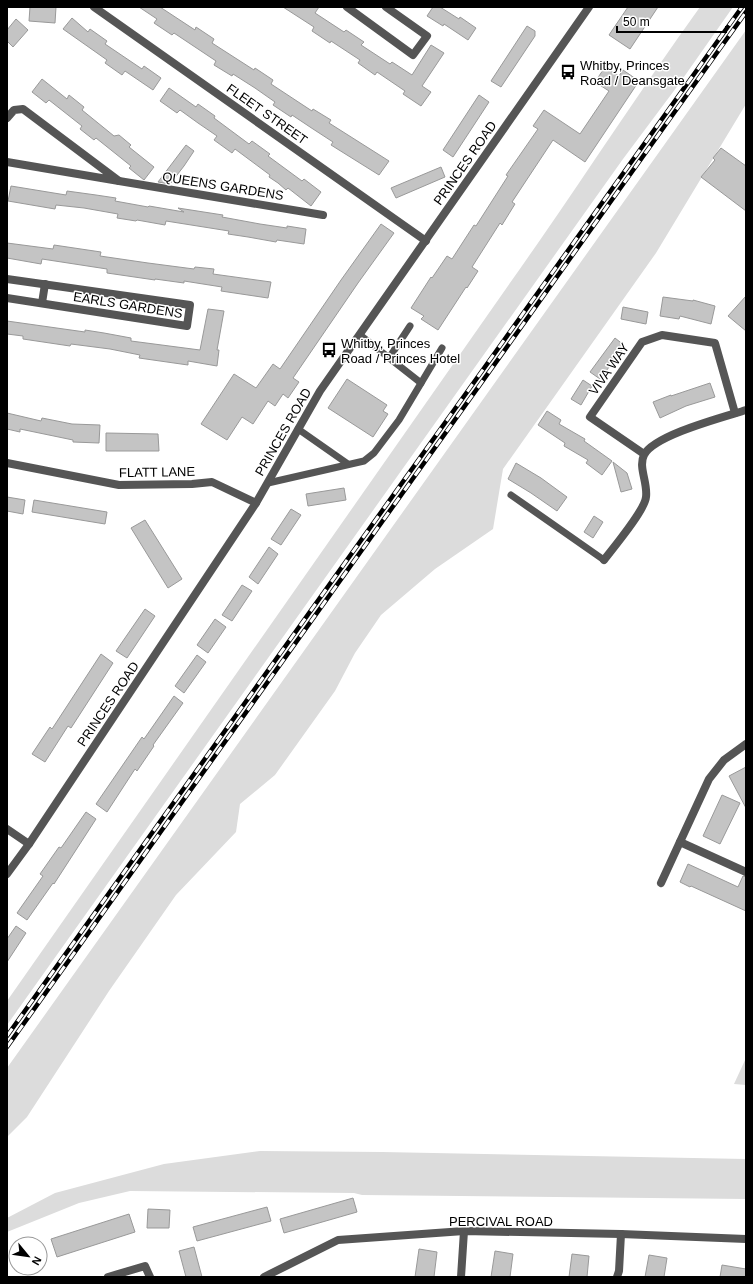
<svg xmlns="http://www.w3.org/2000/svg" width="753" height="1284" font-family="Helvetica,sans-serif">
<style>
.green{fill:#dcdcdc}
.building{fill:#c4c4c4;stroke:#999}
.lines{fill:none;stroke-linecap:round;stroke-linejoin:round}
.lane{stroke:#555;stroke-width:7}
.street{stroke:#555;stroke-width:8}
.rail-casing{stroke:#000;stroke-width:4.5}
.rail{stroke:#fff;stroke-width:3;stroke-dasharray:9;stroke-linecap:butt}
.labels{text-anchor:middle;dominant-baseline:central;stroke-width:3;stroke-linejoin:round;paint-order:stroke}
.poi-label{font-size:13px;fill:#000;stroke:#fff;text-anchor:start}
.street-label{font-size:13px;fill:#000;stroke:#fff}
</style>
<rect width="100%" height="100%" fill="#fff"/>
<g class="green">
<path d="M700,7h33l-54,77 -56,75 -616,866v-24c177,-253 354,-505 531,-758 54,-78 106,-158 162,-236z"/>
<path d="M746,30v74l-90,149 -153,216 -10,60 -58,40 -54,46 -26,38 -20,38 -60,84 -35,29 -4,28 -60,63 -67,96 -82,126 -20,20v-69z"/>
<path d="M746,1058v27l-12,-1z"/>
<path d="M260,1151l122,1 364,7v40l-384,-4 -8,-2 -224,-2 -51,12 -72,29v-14l48,-25 109,-29z"/>
</g>
<g class="building">
<path d="M30,7h26l-1,16 -26,-2z"/>
<path d="M139,7h21l35,23 1,-3 18,12 -2,4 42,27 1,-2 18,12 -2,4 41,27 1,-2 18,11 -2,3 60,38 -10,14 -48,-30 2,-3 -20,-13 -21,-14 -1,2 -18,-12 2,-3 -20,-14 -22,-14 -1,2 -18,-11 2,-4 -42,-28 -2,2 -18,-12 3,-4z"/>
<path d="M283,7h36l-4,6 29,19 2,-2 18,12 -3,3 29,19 2,-2 20,13 19,-30 13,8 -22,33 9,6 -10,14 -18,-12 2,-3 -28,-19 -2,3 -17,-12 2,-3 -29,-19 -1,2 -18,-12 2,-4z"/>
<path d="M433,7h7l19,12 1,-2 16,11 -8,12 -24,-16 -1,2 -16,-10z"/>
<path d="M628,7h30l-28,42 -21,-14z"/>
<path d="M72,18l16,14 2,-3 17,12 -2,3 37,25 2,-3 17,12 -8,12 -28,-19 -3,4 -17,-12 2,-3 -44,-31z"/>
<path d="M16,19l12,11 -15,17 -6,-6v-11z"/>
<path d="M527,26l8,5v5l-34,51 -10,-6z"/>
<path d="M605,67l14,9 4,-6 16,11 -54,81 -32,-22 -41,62 3,2 -13,21 -2,-2 -28,44 6,4 -11,17 -1,-1 -28,43 -17,-11 3,-3 -13,-8 20,-31 1,1 15,-22 5,3 22,-34 2,1 32,-50 -2,-1 32,-46 -5,-3 11,-16 36,24 29,-43 -14,-9z"/>
<path d="M42,79l25,20 2,-4 15,12 -2,3 32,26 5,-1 12,10 -2,2 25,20 -10,13 -15,-12 2,-2 -35,-28 -2,2 -14,-11 2,-3 -33,-26 -3,3 -14,-11z"/>
<path d="M169,88l27,19 2,-3 17,12 -1,2 35,26 3,-3 18,13 -2,2 34,25 2,-2 17,13 -10,14 -23,-18 -2,2 -8,-7 -9,-6 1,-2 -35,-26 -3,4 -18,-13 3,-4 -19,-13 -18,-13 -3,3 -17,-12z"/>
<path d="M479,95l10,7 -36,55 -10,-7z"/>
<path d="M186,145l8,6 -10,15 -14,18 -12,-2z"/>
<path d="M721,148l25,18v45l-45,-34 14,-17 -2,-2z"/>
<path d="M441,167l4,10 -49,21 -5,-10z"/>
<path d="M11,186l55,9 1,-4 29,4 20,3 -1,3 33,6 1,-1 35,6 -6,-4 45,7 -1,2 38,7 27,4v-2l19,3 -2,15 -27,-4 -1,2 -28,-5 -20,-3 1,-3 -63,-10 -1,4 -28,-5 -1,1 -19,-3 1,-4 -34,-6 -28,-3 -1,4 -47,-8z"/>
<path d="M381,224l13,9 -36,50 -65,95 6,4 -11,16 -5,-4 -8,12 -7,-5 -15,23 -11,-7 -15,23 -26,-16 33,-50 22,14 17,-24 7,5 61,-89z"/>
<path d="M7,243l46,6 1,-4 47,7 -1,4 48,7 46,6 1,-2 19,2 -1,5 58,8 -3,16 -47,-7 1,-4 -38,-6v2l-29,-4v1l-48,-7v-4l-65,-10 -1,5 -34,-6z"/>
<path d="M746,296v35l-18,-15z"/>
<path d="M663,297l30,4v-1l22,6 -4,18 -31,-8 -1,3 -19,-3z"/>
<path d="M623,307l25,5 -2,12 -25,-5z"/>
<path d="M208,309l16,2 -7,39h2l-2,16 -29,-5v4l-49,-7 1,-3 -30,-6 -39,-5 -1,2 -47,-7v-3l-16,-2v-13l78,11v-2l19,3 27,5v3l69,9z"/>
<path d="M615,338l10,8 -25,33 -10,-7z"/>
<path d="M347,379l40,26 -4,6 5,3 -15,23 -45,-29z"/>
<path d="M583,380l9,6 -11,19 -10,-6z"/>
<path d="M710,383l5,14 -29,9 -26,12 -7,-16 18,-7v1z"/>
<path d="M547,411l14,9 -2,4 26,15 -1,2 28,20 -10,14 -16,-12 2,-3 -24,-14 1,-3 -27,-18z"/>
<path d="M7,413l34,8 1,-3 30,6 28,1 -1,18 -26,-1v-2l-53,-11v3l-13,-3z"/>
<path d="M106,433l52,1 1,17h-53z"/>
<path d="M613,462l14,11 5,16 -11,3z"/>
<path d="M516,463l25,15 26,19 -10,14 -26,-18 -23,-14z"/>
<path d="M344,488l2,12 -38,6 -2,-12z"/>
<path d="M7,497l18,3 -2,14 -16,-3z"/>
<path d="M34,500l73,12 -2,12 -73,-12z"/>
<path d="M291,509l10,6 -20,30 -10,-6z"/>
<path d="M594,516l9,6 -10,16 -9,-6z"/>
<path d="M145,520l37,59 -14,9 -37,-60z"/>
<path d="M269,547l9,7 -20,30 -9,-7z"/>
<path d="M242,585l10,6 -20,30 -10,-6z"/>
<path d="M145,609l10,7 -28,42 -11,-7z"/>
<path d="M215,619l11,8 -18,26 -11,-8z"/>
<path d="M101,654l12,9 -42,65 -3,-2 -23,36 -13,-8 18,-27 2,2z"/>
<path d="M197,655l9,7 -22,31 -9,-7z"/>
<path d="M174,696l9,7 -30,42 1,1 -17,25 -2,-2 -28,43 -11,-8 46,-67 2,2z"/>
<path d="M746,767v41l-17,-32z"/>
<path d="M722,795l18,8 -20,41 -17,-8z"/>
<path d="M86,812l10,7 -42,65 -1,-1 -26,37 -10,-7 26,-37 -3,-2 19,-27 2,1z"/>
<path d="M688,864l50,23 5,-11 3,1v34l-55,-25 -1,1 -10,-5z"/>
<path d="M16,926l10,7 -19,29v-23z"/>
<path d="M353,1198l4,14 -73,21 -4,-14z"/>
<path d="M267,1207l4,14 -74,20 -4,-14z"/>
<path d="M148,1209l22,1 -1,18h-22z"/>
<path d="M129,1214l6,18 -78,25 -6,-18z"/>
<path d="M194,1247l8,30h-16l-7,-26z"/>
<path d="M419,1249l18,3 -3,25h-19z"/>
<path d="M495,1251l18,3 -3,23h-19z"/>
<path d="M572,1254l17,2 -2,21h-18z"/>
<path d="M649,1255l18,3 -3,19h-19z"/>
<path d="M722,1265l24,4v8h-26z"/>
</g>
<g class="lines">
<g class="lane">
<path d="M360,335l61,48"/>
<path d="M389,358l21,-32"/>
<path d="M298,429l50,35"/>
<path d="M268,483l96,-22 10,-8 25,-33 43,-72"/>
<path d="M511,495l93,65"/>
</g>
<g class="street">
<path d="M94,7l332,234"/>
<path d="M347,7l66,48 14,-19 -41,-29"/>
<path d="M7,118l7,-8 9,-1 96,72 -112,-19"/>
<path d="M119,181l204,34"/>
<path d="M7,279l183,26 -3,21 -180,-28"/>
<path d="M42,303l3,-19"/>
<path d="M644,454l-54,-37 52,-75 20,-7 53,8 20,70"/>
<path d="M7,463l112,22 73,-1 20,-2 44,21"/>
<path d="M604,560c10,-13 41,-50 42,-63 2,-14 -8,-30 -2,-42 10,-20 80,-38 102,-45"/>
<path d="M7,829l22,15"/>
<path d="M680,842l66,30"/>
<path d="M7,874l22,-30 227,-341 64,-112 269,-384"/>
<path d="M661,883l48,-104 15,-19 22,-16"/>
<path d="M108,1277l37,-11 5,11"/>
<path d="M264,1277l74,-37 126,-9 157,3 125,5"/>
<path d="M461,1277l3,-46"/>
<path d="M617,1277l2,-6 2,-37"/>
</g>
<defs>
<g id="rail">
<path d="M7,1036l735,-1029"/>
<path d="M7,1047l739,-1035"/>
</g>
</defs>
<use href="#rail" class="rail-casing"/>
<use href="#rail" class="rail"/>
</g>
<defs>
<symbol id="bus-bare" viewBox="-9 -9 18 18"><path d="M-5-6H5V4H4V6H2V4H-2V6H-4V4H-5ZM-3.5-4V0h7V-4ZM-3.5 1.2v1.5H-2V1.2ZM2 1.2v1.5H3.5V1.2Z" fill="#000" stroke="#fff" stroke-width="2.5" paint-order="stroke"/></symbol>
</defs>
<g fill-rule="evenodd">
<use href="#bus-bare" x="557" y="61" width="22" height="22"/>
<use href="#bus-bare" x="318" y="339" width="22" height="22"/>
</g>
<g class="labels">
<g class="poi-label">
<text x="580" y="65">Whitby, Princes<tspan x="580" dy="15">Road / Deansgate</tspan></text>
<text x="341" y="343">Whitby, Princes<tspan x="341" dy="15">Road / Princes Hotel</tspan></text>
</g>
<g class="street-label">
<text transform="translate(267 114) rotate(35)">FLEET STREET</text>
<text transform="translate(465 163) rotate(-55)">PRINCES ROAD</text>
<text transform="translate(223 186) rotate(9)">QUEENS GARDENS</text>
<text transform="translate(128 305) rotate(9)">EARLS GARDENS</text>
<text transform="translate(609 369) rotate(-55)">VIVA WAY</text>
<text transform="translate(283 432) rotate(-60)">PRINCES ROAD</text>
<text transform="translate(157 472) rotate(-1)">FLATT LANE</text>
<text transform="translate(108 704) rotate(-56)">PRINCES ROAD</text>
<text x="501" y="1221">PERCIVAL ROAD</text>
</g>
</g>
<rect width="753" height="1284" fill="none" stroke="#000000" stroke-width="16"/>
<g transform="translate(28 1256) rotate(119)"><circle r="19" fill="#ffffff" stroke="#999999"/>
<path d="M0-3L7 15L0 10L-7 15Z" fill="#000000"/>
<text y="-6" font-size="11" font-weight="bold" text-anchor="middle" fill="#000000">N</text>
</g>
<path d="M617 26v6h109v-6" fill="none" stroke="#000000" stroke-width="2"/>
<text x="623" y="26" font-size="12" fill="#000000" stroke="#ffffff" stroke-width="3" paint-order="stroke">50 m</text>
</svg>
